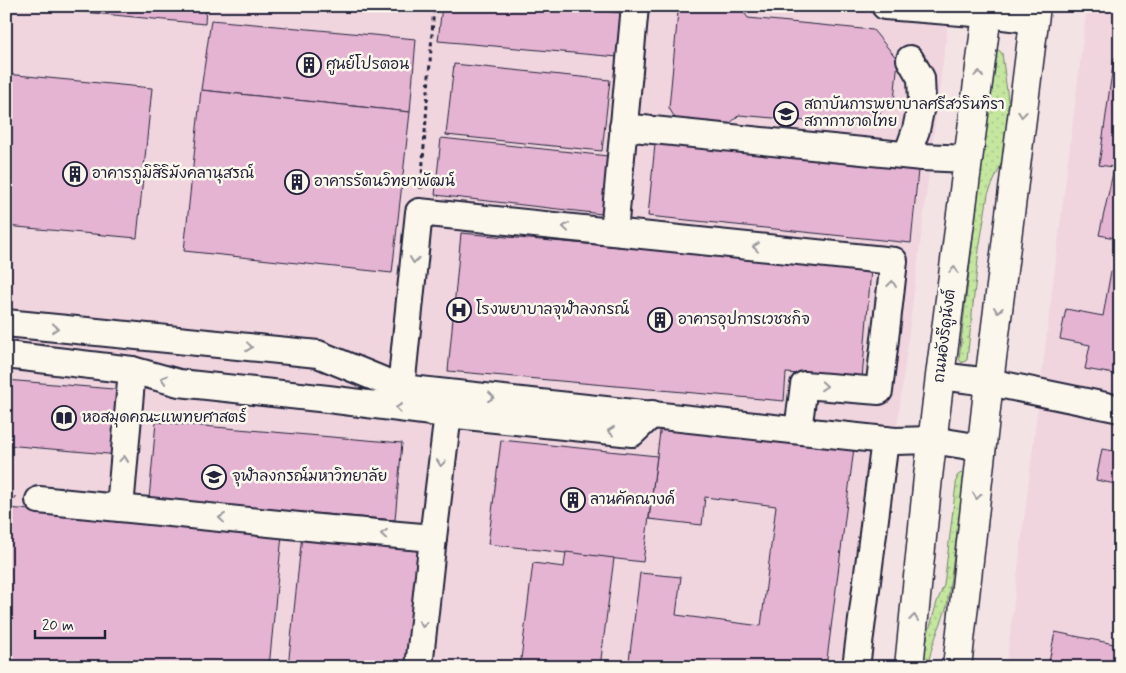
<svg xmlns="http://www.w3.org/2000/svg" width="1126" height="673" font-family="Mynerve,'Playpen Sans Thai',sans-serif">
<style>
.built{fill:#f0d5df}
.grass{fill:url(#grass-dots);stroke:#73846d}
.building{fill:#e5b4d3;stroke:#22223b}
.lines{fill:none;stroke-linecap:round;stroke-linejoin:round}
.minor-casing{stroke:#22223b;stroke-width:30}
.major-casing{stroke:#22223b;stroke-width:31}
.path{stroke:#22223b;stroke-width:3;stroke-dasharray:4 4;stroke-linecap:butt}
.minor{stroke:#fbf7ec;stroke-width:26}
.major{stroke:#fbf7ec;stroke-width:28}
.oneway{stroke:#99979c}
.labels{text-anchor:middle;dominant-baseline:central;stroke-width:5;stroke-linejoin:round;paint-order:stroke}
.poi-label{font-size:15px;fill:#22223b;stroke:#fbf7ec;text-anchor:start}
.street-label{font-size:15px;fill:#22223b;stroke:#fbf7ec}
</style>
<defs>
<pattern id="grass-dots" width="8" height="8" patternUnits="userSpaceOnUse" patternTransform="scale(1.25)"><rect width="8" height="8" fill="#c4e69f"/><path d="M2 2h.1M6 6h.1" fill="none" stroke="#a8c58a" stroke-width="1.8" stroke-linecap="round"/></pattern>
</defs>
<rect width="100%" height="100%" fill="#f4e3e4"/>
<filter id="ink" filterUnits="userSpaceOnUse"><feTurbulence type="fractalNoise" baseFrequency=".02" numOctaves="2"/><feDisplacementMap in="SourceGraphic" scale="10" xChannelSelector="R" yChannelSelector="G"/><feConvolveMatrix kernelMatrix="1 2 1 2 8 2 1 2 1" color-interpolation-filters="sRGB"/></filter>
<g filter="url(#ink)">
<g class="built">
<path d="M6,6h944l-83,661h-861z"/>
<path d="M1087,6h33v661h-114z"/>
</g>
<g class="grass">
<path d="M997,49l5,4 9,70 -3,17 -8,27 -12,27 -9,56 -12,110 -5,3 -3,-4 33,-285z"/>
<path d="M961,473l4,2 -18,131c-6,20 -17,40 -19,61h-6l3,-23 12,-42 7,-17 13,-109z"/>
</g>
<g class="building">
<path d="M22,6h184l-1,18z"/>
<path d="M442,6h114l66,7 -4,44 -180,-16z"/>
<path d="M683,6h56l9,12 125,12 25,30 -4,41 -30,25 -125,-11 -14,13 -47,-5 -9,-15 9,-96z"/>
<path d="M211,20l205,19 -6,73 -209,-22z"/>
<path d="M1114,58l6,1v109l-21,-3z"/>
<path d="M454,64l156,16 -8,71 -156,-16z"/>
<path d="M6,74l146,14 -15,150 -131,-12z"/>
<path d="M201,90l209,22 -18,161 -208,-22z"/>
<path d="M441,138l167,18 -6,58 -167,-19z"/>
<path d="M655,144l263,26 -7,73 -263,-27z"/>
<path d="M1113,173l7,1v65l-21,-4z"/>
<path d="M461,233l410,36 -9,110 -76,-6 -2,28 -336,-30z"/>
<path d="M1111,271l9,1v103l-35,-6 5,-24 -30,-6 6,-30 37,7z"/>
<path d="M6,380l119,10 -6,65 -113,-10z"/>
<path d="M156,422l246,21 -7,77 -246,-21z"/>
<path d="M661,424l193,24 -28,219h-153l-44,-6 11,-88 41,4 -5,38 85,11 15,-120 -71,-9 -3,28 -53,-6z"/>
<path d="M501,440l156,16 -14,106 -155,-18z"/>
<path d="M1102,449l18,3v33l-24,-5z"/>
<path d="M9,508l273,27 -13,132h-263v-127z"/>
<path d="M302,535l120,13 -13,119h-121z"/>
<path d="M566,552l48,6 -14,109h-80l13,-104 31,4z"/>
<path d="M1055,632l64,13 1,-4v26h-72z"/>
</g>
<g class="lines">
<defs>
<g id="minor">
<path d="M885,6l102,8 47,6"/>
<path d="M623,127l299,30 46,2"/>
<path d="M907,155l9,-25 6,-29 -1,-23 -11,-19"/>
<path d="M614,232l21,-226"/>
<path d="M6,323l312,31 83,34 494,53 37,-1 50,8"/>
<path d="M6,355l126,15 47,13 149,16 119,15 185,19 20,-19"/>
<path d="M940,376l49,6 131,27"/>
<path d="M401,388l18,-176 475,49 -15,130 -75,-6 -6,45"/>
<path d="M39,500l280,28 114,10"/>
<path d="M120,508l12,-138"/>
<path d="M419,667l14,-129 17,-141"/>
<path d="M856,667l29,-227"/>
</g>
<g id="major">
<path d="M909,667l19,-190 12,-101 48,-370"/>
<path d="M957,667l32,-285 47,-376"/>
</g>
</defs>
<use href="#minor" class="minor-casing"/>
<use href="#major" class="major-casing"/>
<g class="path">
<path d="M421,189l13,-183"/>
<path d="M6,497l10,1"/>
</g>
<use href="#minor" class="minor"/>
<use href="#major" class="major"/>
</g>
<defs><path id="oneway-chevron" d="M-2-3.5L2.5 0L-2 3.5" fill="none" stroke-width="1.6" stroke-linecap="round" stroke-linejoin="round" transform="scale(1.25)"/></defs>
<g class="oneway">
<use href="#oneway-chevron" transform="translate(979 74) rotate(-82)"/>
<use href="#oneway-chevron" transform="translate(1022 114) rotate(97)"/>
<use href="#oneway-chevron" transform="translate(566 227) rotate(-174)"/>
<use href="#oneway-chevron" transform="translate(756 247) rotate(-174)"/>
<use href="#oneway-chevron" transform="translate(414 260) rotate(96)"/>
<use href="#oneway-chevron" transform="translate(954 270) rotate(-83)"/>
<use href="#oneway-chevron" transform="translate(892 284) rotate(-83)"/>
<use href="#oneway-chevron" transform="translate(998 310) rotate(97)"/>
<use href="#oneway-chevron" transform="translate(55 328) rotate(5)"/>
<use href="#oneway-chevron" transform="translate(249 347) rotate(6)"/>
<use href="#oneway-chevron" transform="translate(164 379) rotate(-164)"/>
<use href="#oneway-chevron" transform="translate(824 386) rotate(5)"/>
<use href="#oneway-chevron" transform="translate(491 397) rotate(6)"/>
<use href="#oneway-chevron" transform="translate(399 408) rotate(-173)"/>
<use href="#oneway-chevron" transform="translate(611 431) rotate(-174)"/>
<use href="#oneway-chevron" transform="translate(124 459) rotate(-85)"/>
<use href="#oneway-chevron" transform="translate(441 463) rotate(97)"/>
<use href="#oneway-chevron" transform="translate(977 496) rotate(97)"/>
<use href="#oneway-chevron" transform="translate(222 518) rotate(-174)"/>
<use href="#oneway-chevron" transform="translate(384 534) rotate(-175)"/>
<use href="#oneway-chevron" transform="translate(914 618) rotate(-84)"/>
<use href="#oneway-chevron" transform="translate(423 624) rotate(96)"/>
</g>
</g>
<defs>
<symbol id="building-ring" viewBox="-11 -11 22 22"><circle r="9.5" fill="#fbf7ec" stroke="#22223b" stroke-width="1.5"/><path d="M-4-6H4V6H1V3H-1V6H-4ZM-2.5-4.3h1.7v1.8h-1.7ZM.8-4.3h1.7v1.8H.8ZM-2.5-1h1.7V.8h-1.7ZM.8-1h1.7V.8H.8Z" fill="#22223b"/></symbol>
<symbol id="university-ring" viewBox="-11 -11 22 22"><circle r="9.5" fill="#fbf7ec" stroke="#22223b" stroke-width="1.5"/><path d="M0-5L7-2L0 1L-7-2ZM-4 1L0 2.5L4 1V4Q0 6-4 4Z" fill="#22223b"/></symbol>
<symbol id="hospital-ring" viewBox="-11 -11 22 22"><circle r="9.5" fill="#fbf7ec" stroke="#22223b" stroke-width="1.5"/><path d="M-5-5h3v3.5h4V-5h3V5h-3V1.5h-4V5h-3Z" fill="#22223b"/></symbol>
<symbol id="library-ring" viewBox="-11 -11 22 22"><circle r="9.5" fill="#fbf7ec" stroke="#22223b" stroke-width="1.5"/><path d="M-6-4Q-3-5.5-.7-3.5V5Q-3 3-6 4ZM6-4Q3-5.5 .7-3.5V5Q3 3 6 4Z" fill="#22223b"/></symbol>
</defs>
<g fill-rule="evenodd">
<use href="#building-ring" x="295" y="51" width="28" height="28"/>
<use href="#university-ring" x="772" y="100" width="28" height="28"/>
<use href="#building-ring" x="61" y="160" width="28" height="28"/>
<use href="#building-ring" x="283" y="168" width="28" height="28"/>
<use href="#hospital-ring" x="445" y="296" width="28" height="28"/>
<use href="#building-ring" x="646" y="306" width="28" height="28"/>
<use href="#library-ring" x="50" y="404" width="28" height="28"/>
<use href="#university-ring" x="200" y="463" width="28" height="28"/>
<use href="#building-ring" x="559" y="486" width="28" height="28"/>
</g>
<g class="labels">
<g class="poi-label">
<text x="326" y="65">ศูนย์โปรตอน</text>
<text x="804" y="105">สถาบันการพยาบาลศรีสวรินทิรา<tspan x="804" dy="17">สภากาชาดไทย</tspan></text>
<text x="92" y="174">อาคารภูมิสิริมังคลานุสรณ์</text>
<text x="314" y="182">อาคารรัตนวิทยาพัฒน์</text>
<text x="476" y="310">โรงพยาบาลจุฬาลงกรณ์</text>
<text x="678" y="320">อาคารอุปการเวชชกิจ</text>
<text x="82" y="418">หอสมุดคณะแพทยศาสตร์</text>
<text x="232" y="477">จุฬาลงกรณ์มหาวิทยาลัย</text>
<text x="590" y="500">ลานคัคณางค์</text>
</g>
<g class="street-label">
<text transform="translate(945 336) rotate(-83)">ถนนอังรีดูนังต์</text>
</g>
</g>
<rect width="1126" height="673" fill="none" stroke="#fbf7ec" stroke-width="25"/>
<rect x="12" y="12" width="1101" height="648" fill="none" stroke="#22223b" stroke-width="2" filter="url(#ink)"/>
<path d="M35 630v8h70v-8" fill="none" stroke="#22223b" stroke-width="2.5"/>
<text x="42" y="630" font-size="15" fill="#22223b" stroke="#fbf7ec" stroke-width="4" paint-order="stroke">20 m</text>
</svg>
